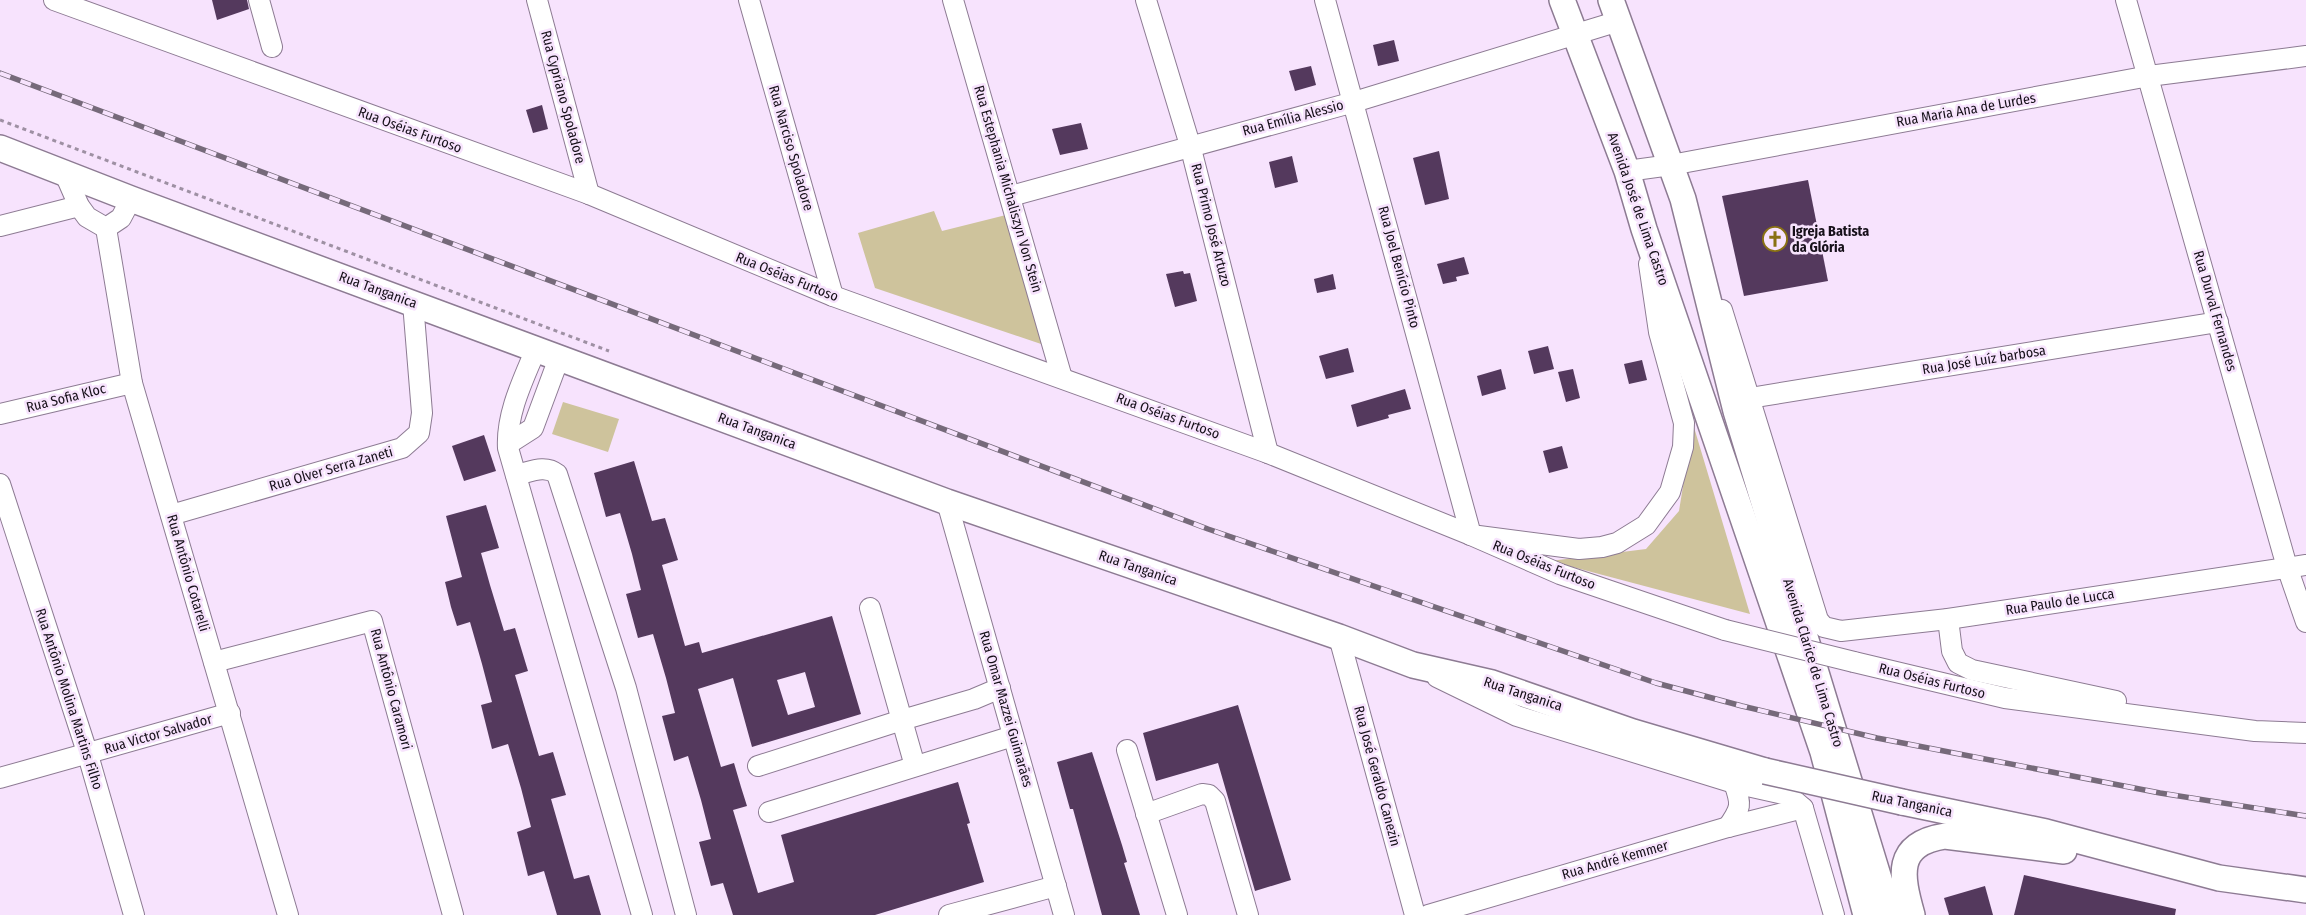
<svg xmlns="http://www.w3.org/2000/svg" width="2306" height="915" font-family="'Fira Sans Condensed',sans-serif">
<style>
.green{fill:#cec39c}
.building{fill:#54395d;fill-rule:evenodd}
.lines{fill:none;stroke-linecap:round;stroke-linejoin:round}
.minor-casing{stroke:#8d7b93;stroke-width:22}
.tertiary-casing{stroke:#8d7b93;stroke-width:28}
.path{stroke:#9e90a3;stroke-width:3;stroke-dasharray:4 4;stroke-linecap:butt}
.minor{stroke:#fff;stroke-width:20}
.tertiary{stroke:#fff;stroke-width:25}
.rail-casing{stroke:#766a7a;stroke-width:5.5}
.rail{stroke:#f7e3fd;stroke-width:4;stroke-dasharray:11;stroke-linecap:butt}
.minor-bridge-casing{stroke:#8d7b93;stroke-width:22;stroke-linecap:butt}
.tertiary-bridge-casing{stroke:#8d7b93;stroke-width:28;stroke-linecap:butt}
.minor-bridge{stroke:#fff;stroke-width:20}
.tertiary-bridge{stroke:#fff;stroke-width:25}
.labels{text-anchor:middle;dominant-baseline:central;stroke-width:5;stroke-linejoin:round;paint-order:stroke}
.street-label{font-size:14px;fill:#161019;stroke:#f7e3fd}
.poi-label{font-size:14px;font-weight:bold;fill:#161019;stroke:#f7e3fd;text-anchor:start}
</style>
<rect width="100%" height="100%" fill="#f7e3fd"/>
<g class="green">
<path d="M934,211l8,20 64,-16 38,130 -169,-57 -17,-55z"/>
<path d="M563,402l56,17 -11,33 -56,-18z"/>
<path d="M1693,424l57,190 -200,-53 96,-12 33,-38z"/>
</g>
<g class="building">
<path d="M212,0h35l2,9 -32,11z"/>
<path d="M1394,40l5,21 -21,5 -5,-21z"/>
<path d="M1311,66l5,19 -21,6 -6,-20z"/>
<path d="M542,105l6,24 -15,4 -7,-23z"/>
<path d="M1081,123l7,26 -28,6 -8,-26z"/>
<path d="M1439,151l10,48 -24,6 -12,-47z"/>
<path d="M1292,156l6,26 -23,6 -6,-26z"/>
<path d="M1808,180l20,101 -84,15 -22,-100z"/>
<path d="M1464,257l5,17 -13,3 1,4 -14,3 -6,-20z"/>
<path d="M1183,271l1,3 6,-1 7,28 -22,6 -9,-33z"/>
<path d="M1333,274l3,15 -19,4 -3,-14z"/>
<path d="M1548,346l6,23 -20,5 -6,-23z"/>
<path d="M1348,348l6,24 -28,7 -7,-23z"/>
<path d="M1642,360l5,20 -18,4 -5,-20z"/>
<path d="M1501,369l5,20 -24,7 -5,-20z"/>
<path d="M1573,369l7,29 -14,4 -8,-30z"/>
<path d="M1405,389l6,20 -23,6 1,3 -32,9 -6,-22z"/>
<path d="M484,435l12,36 -32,10 -12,-35z"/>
<path d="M1562,446l6,22 -19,5 -6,-22z"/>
<path d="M634,461l18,60 13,-3 13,42 -16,5 23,81 14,-4 3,11 130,-37 29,98 -109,33 -19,-69 -35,11 23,78 13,-4 7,24 6,19 -14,4 25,83 36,-11 -13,-47 177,-53 12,41 -3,1 17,58 -109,33h-142l-10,-32 -12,3 -12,-44 12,-3 -10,-39 -13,-44 -14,5 -12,-45 13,-3 -9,-35 -13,-44 -15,4 -12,-44 15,-4 -9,-36 -12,-41 -14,4 -12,-44zM805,672l10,35 -27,8 -11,-35z"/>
<path d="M486,505l13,43 -18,5 9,32 14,46 11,-3 13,43 -13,4 24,81 14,-4 13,43 -15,4 23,80 15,-4 12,40h-44l-13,-44 -16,5 -11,-44 14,-5 -10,-39 -13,-44 -16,5 -11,-44 11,-3 -10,-38 -12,-42 -13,4 -6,-19 -6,-25 17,-5 -16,-61z"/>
<path d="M1238,705l53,175 -36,11 -37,-128 -62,18 -13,-48z"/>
<path d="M1092,752l30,93 5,17 -3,1 16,52h-38l-29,-106h-3l-5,-18 -8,-29z"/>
<path d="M2024,875l152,34 -1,6h-161z"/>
<path d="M1985,886l8,29h-44l-5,-17z"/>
</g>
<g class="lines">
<defs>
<g id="minor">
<path d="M54,0l535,194 244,102 435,157 203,82 89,39 165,56"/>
<path d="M259,0l13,47"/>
<path d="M537,0l52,194"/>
<path d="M749,0l84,296"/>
<path d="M953,0l109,378"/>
<path d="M1146,0l44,145 78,308"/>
<path d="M1325,0l146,535 108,14 23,-2 15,-4 29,-18 24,-33 13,-45 1,-24 -25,-91 -10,-68"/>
<path d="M2126,0l161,567 19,55"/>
<path d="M1627,171l44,-6 478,-89 157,-20"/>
<path d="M65,174l14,32 8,11 19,11 15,-10 10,-19"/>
<path d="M1011,196l343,-94 265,-81"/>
<path d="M0,226l79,-20"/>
<path d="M106,228l26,155 156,532"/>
<path d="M1722,310l96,310 6,7 17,4 107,-12 358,-54"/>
<path d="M536,349c-13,31 -30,65 -28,99l134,467"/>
<path d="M1750,398l468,-76"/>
<path d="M0,414l132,-31"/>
<path d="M508,444l25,-16 26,-70"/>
<path d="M516,475c14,-3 29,-11 41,-1l69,214 60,227"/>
<path d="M0,484l88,271 46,160"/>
<path d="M947,502l117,413"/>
<path d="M171,515l231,-67 17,-15 3,-20 -9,-110"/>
<path d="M870,608l45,158"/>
<path d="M1948,619l4,32 6,12 14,7 144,31"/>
<path d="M1339,637l76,278"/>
<path d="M214,662l158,-41 81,294"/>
<path d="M1854,662l151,36 250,33 51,2"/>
<path d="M1437,677l80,39 217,67 54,12 15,13 31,107"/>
<path d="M1127,750l50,165"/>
<path d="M758,766l144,-46 72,-21 26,-11"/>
<path d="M0,778l230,-65"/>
<path d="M769,812l244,-76"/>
<path d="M1146,814l56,-20 7,1 6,6 33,114"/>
<path d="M1728,827c13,-19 14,-22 6,-44"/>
<path d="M949,915l107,-29"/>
<path d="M1428,915l300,-88 75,-19"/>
</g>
<g id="tertiary">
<path d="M1562,0l65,171 17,58 179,523 43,163"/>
<path d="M1611,0l72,199 53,212 154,504"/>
<path d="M0,148l131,51 816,303 392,135 74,28 79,18 141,49 132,39"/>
<path d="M1902,802l144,30 173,46 87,12"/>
<path d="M1912,915c-11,-39 -18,-71 33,-79l119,15"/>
</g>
</defs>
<use href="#minor" class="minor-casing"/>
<use href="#tertiary" class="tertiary-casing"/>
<path class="path" d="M0,120l609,231"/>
<use href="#minor" class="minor"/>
<use href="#tertiary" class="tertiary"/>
<defs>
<path id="rail" d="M0,73l1208,456 448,154 86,23 135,32 283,55 146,23"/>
</defs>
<use href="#rail" class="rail-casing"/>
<use href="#rail" class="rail"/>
<defs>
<path id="minor-bridge" d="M1725,630l129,32"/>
<path id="tertiary-bridge" d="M1765,771l137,31"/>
</defs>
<use href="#minor-bridge" class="minor-bridge-casing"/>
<use href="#tertiary-bridge" class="tertiary-bridge-casing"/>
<use href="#minor-bridge" class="minor-bridge"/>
<use href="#tertiary-bridge" class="tertiary-bridge"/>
</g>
<defs>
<symbol id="church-ring" viewBox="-11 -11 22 22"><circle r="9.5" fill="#f7e3fd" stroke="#897113" stroke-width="1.5"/><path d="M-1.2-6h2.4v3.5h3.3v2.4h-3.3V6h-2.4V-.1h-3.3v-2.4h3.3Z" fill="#897113"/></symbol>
</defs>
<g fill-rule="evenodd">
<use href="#church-ring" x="1761" y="225" width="28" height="28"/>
</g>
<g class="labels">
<g class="street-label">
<text transform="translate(563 97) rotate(75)">Rua Cypriano Spoladore</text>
<text transform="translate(1966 110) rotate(-10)">Rua Maria Ana de Lurdes</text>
<text transform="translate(1293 118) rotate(-15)">Rua Emília Alessio</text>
<text transform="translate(410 130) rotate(20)">Rua Oséias Furtoso</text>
<text transform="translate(791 148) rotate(74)">Rua Narciso Spoladore</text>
<text transform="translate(1008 189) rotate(74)">Rua Estephania Michaliszyn Von Stein</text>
<text transform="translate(1638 209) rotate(71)">Avenida José de Lima Castro</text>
<text transform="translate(1211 225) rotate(76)">Rua Primo José Artuzo</text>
<text transform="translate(1399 267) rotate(75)">Rua Joel Benício Pinto</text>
<text transform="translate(787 277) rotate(22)">Rua Oséias Furtoso</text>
<text transform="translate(378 290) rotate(20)">Rua Tanganica</text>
<text transform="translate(2215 311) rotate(74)">Rua Durval Fernandes</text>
<text transform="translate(1984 360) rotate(-9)">Rua José Luíz barbosa</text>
<text transform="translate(66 398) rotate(-14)">Rua Sofia Kloc</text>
<text transform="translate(1168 416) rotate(20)">Rua Oséias Furtoso</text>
<text transform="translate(757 431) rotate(20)">Rua Tanganica</text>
<text transform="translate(331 469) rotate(-16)">Rua Olver Serra Zaneti</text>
<text transform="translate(1544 565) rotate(22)">Rua Oséias Furtoso</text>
<text transform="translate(1138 568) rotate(19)">Rua Tanganica</text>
<text transform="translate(188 573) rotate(74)">Rua Antônio Cotarelli</text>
<text transform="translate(2060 602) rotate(-9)">Rua Paulo de Lucca</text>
<text transform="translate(1813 663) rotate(73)">Avenida Clarice de Lima Castro</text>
<text transform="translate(1932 681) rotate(14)">Rua Oséias Furtoso</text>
<text transform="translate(391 689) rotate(75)">Rua Antônio Caramori</text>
<text transform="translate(1523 694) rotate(18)">Rua Tanganica</text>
<text transform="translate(69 699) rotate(72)">Rua Antônio Molina Martins Filho</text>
<text transform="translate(1006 709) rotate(74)">Rua Omar Mazzei Guimarães</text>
<text transform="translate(158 734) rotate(-16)">Rua Victor Salvador</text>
<text transform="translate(1377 776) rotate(75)">Rua José Geraldo Canezin</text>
<text transform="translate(1912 804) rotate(12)">Rua Tanganica</text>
<text transform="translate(1615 860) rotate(-16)">Rua André Kemmer</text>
</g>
<g class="poi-label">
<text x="1792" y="231">Igreja Batista<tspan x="1792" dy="16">da Glória</tspan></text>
</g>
</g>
</svg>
